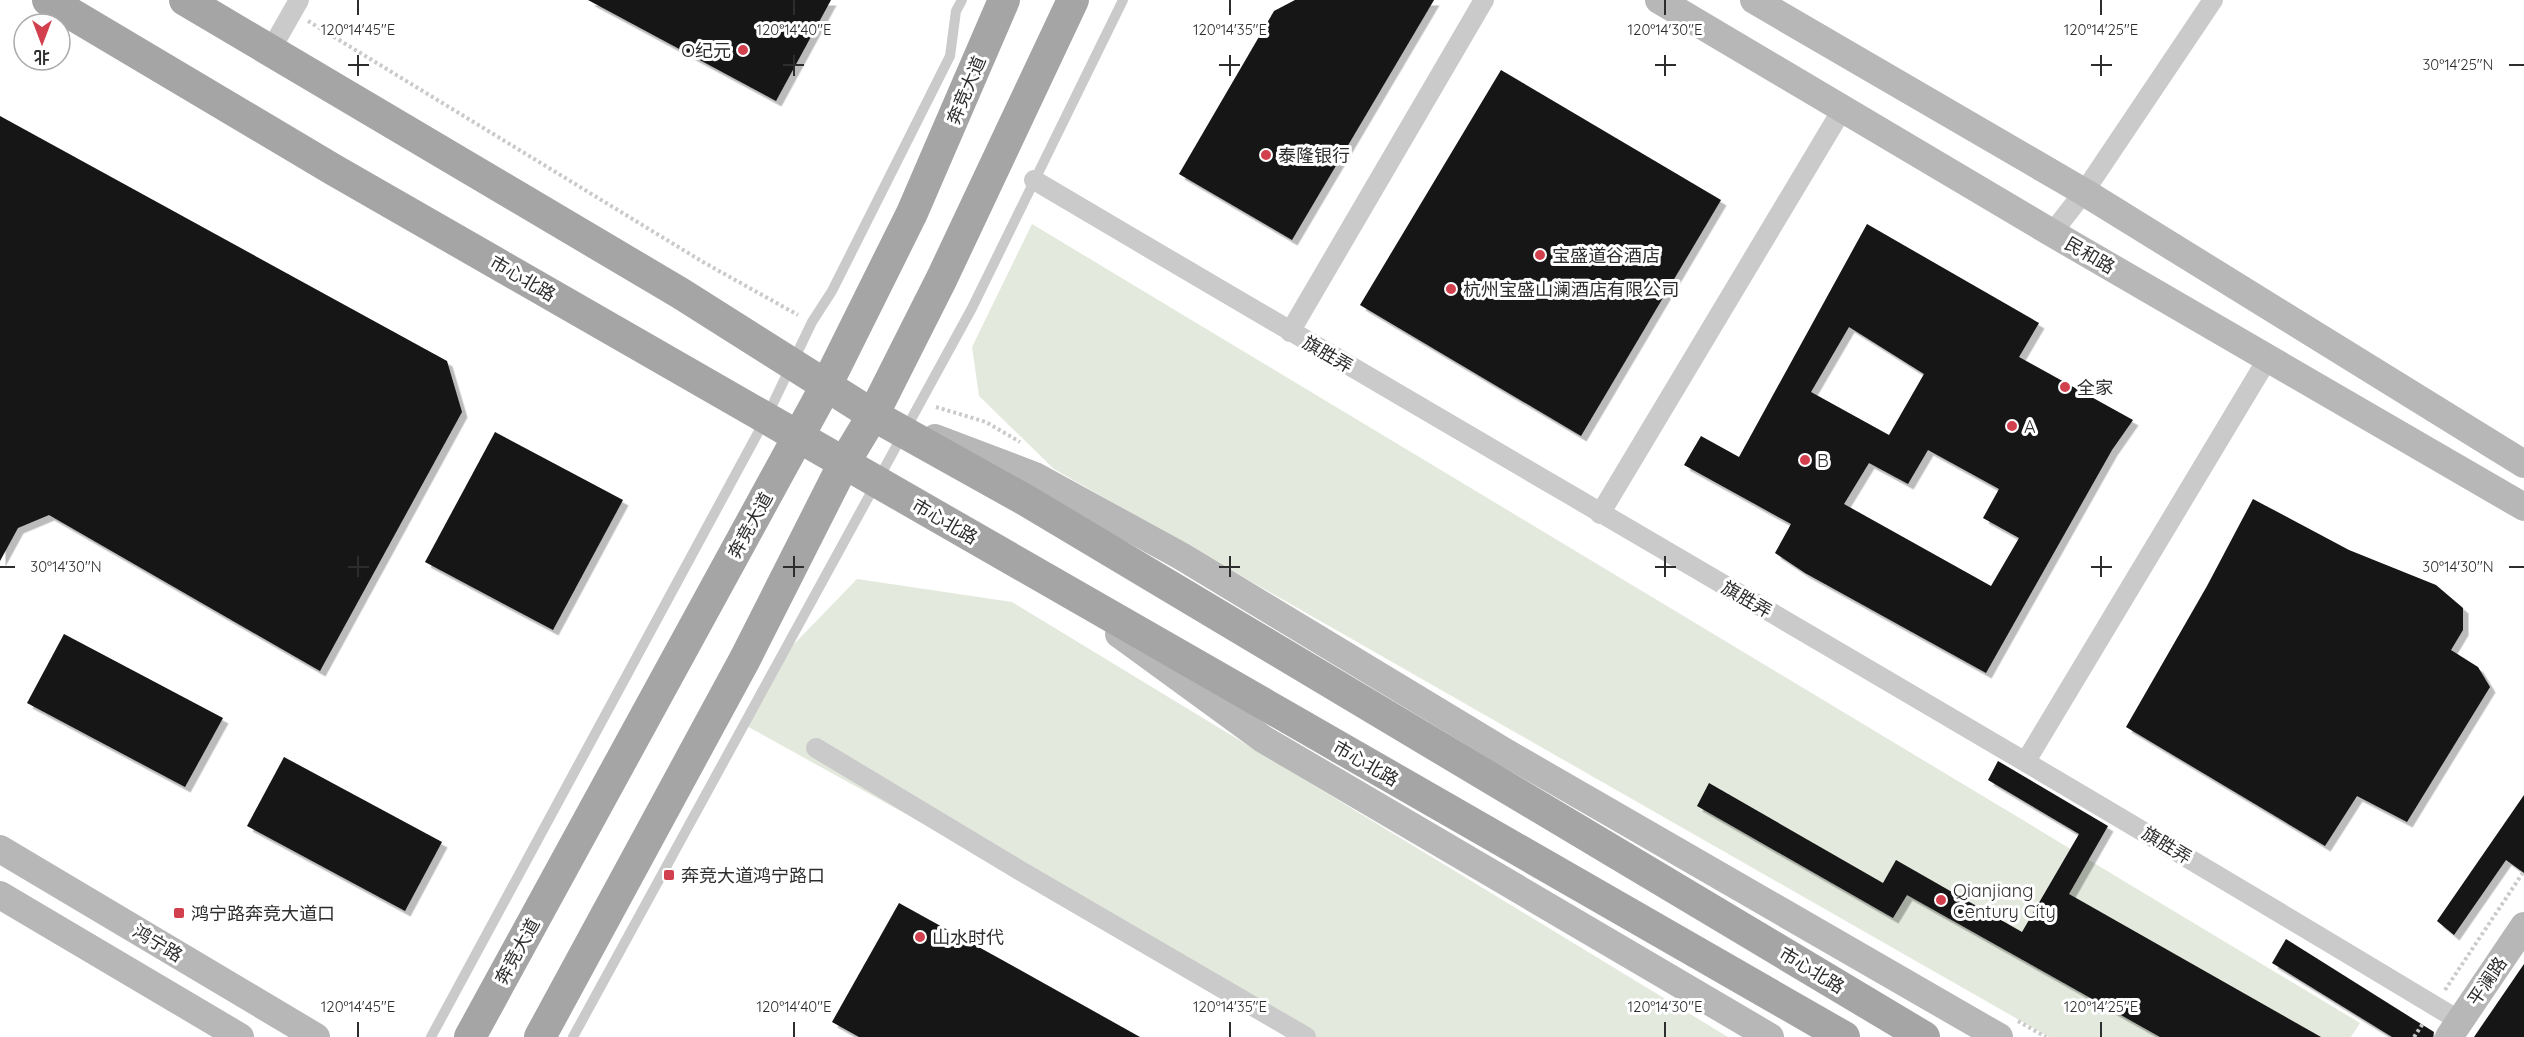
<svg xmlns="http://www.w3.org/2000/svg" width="2524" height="1037" font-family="Quicksand,'Noto Sans SC',sans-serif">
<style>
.green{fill:#e3e9dc}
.building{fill:#141414;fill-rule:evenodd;filter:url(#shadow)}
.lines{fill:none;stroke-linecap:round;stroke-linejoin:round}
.path{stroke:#cacaca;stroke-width:4;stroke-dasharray:3 3;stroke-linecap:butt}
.service{stroke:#cacaca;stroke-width:10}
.minor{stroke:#cacaca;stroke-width:20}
.secondary{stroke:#b7b7b7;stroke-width:28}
.primary{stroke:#a5a5a5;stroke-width:32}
.ticks{fill:none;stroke:#2d2d2d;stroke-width:2}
.poi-dot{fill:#d3404d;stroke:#fff;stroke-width:2}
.labels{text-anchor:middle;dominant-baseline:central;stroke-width:6;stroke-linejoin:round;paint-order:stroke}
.poi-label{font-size:18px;fill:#2d2d2d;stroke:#fff;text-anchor:start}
.street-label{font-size:18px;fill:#2d2d2d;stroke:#fff}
.ticks-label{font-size:15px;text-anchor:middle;fill:#2d2d2d;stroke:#fff;stroke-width:6;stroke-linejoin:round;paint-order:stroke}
</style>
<defs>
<filter id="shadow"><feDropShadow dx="5.5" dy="5.5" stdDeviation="0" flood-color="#0004"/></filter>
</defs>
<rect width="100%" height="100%" fill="#fff"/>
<g class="green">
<path d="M1032,224l1328,799 -9,14h-302l-995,-568 -75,-73 -7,-49z"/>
<path d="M857,579l155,23 716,435h-419l-566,-313 24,-52z"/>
</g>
<g class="building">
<path d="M588,0h243l-55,101z"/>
<path d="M1295,0h139l-142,240 -113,-66 95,-163z"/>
<path d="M1501,70l220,130 -140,236 -221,-131z"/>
<path d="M0,116l447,245 15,51 -142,259 -271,-156 -31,13 -18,33z"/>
<path d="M1867,224l172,99 -20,34 114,63 -21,30 -126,223 -181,-100 -30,-20 16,-29 -107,-59 17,-29 38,21zM1849,327l75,47 -35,61 -78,-43zM1928,450l71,39 -16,29 36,20 -28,48 -147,-82 25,-41 39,21z"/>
<path d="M495,432l128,68 -70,130 -128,-68z"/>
<path d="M2253,499l96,51 87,35 27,23v22l-12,20 27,17 12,20 -83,135 -50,-26 -32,50 -199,-119 81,-141z"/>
<path d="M64,634l159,84 -38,69 -158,-84z"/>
<path d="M284,757l158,85 -37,69 -158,-85z"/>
<path d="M1998,761l110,65 -39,68 252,143h-161l-253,-142 -14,23 -196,-112 12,-23 174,100 13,-23 126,72 57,-98 -91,-54z"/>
<path d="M2524,795v78l-18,-13 -52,75 -17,-14z"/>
<path d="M899,903l123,68 118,66h-281l-27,-15z"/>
<path d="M2286,939l148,93 -1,5h-41l-120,-74z"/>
<path d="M2524,964v73h-50z"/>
</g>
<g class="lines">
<g class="path">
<path d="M308,21l395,241 95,53"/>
<path d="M936,407l50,15 34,20"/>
<path d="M2445,990l79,-119"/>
<path d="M2018,1021l28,16"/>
<path d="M2414,1037l10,-15"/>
</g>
<g class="service">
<path d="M431,1037l335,-619 46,-96 20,-31 118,-235 6,-45 6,-11"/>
<path d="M573,1037l399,-729 151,-308"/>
</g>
<g class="minor">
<path d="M270,51l29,-51"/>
<path d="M1034,180c475,281 954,556 1426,841"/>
<path d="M2052,233l32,-41 129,-192"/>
<path d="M1290,332l194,-332"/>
<path d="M1600,514l243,-406"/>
<path d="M816,748l203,122 287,167"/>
<path d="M2026,761l242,-403"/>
</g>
<g class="secondary">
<path d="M1659,0l393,233 472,274"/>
<path d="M1754,0l330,192 440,272"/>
<path d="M935,438l100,38 146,80 324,196 494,285"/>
<path d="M1119,634l144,105 507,298"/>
<path d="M0,849l316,188"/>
<path d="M0,895l240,142"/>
<path d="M2449,1037l75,-111"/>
</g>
<g class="primary">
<path d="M48,0l286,170 1510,867"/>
<path d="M185,0l495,293 193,122 154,86 897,536"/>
<path d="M470,1037l356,-651 86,-173 92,-213"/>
<path d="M540,1037l205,-378 99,-196 29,-48 69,-137 131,-278"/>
</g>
</g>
<path class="ticks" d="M358,0v15M794,0v15M1230,0v15M1665,0v15M2101,0v15M358,55v21M794,55v21M1230,55v21M1665,55v21M2101,55v21M348,65h21M783,65h21M1219,65h21M1655,65h21M2091,65h21M2509,65h15M358,556v21M794,556v21M1230,556v21M1665,556v21M2101,556v21M0,567h15M348,567h21M783,567h21M1219,567h21M1655,567h21M2091,567h21M2509,567h15M358,1022v15M794,1022v15M1230,1022v15M1665,1022v15M2101,1022v15"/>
<g class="poi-dot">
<circle cx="743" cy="50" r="6"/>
<circle cx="1266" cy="155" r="6"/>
<circle cx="1540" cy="255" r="6"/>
<circle cx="1451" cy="289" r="6"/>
<circle cx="2065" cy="387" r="6"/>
<circle cx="2012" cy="426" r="6"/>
<circle cx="1805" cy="460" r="6"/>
<rect x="663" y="869" width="12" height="12" rx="3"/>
<circle cx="1941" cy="900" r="6"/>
<rect x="173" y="907" width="12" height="12" rx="3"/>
<circle cx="920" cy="937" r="6"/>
</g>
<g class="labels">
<g class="poi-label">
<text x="731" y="50" text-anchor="end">O纪元</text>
<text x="1278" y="155">泰隆银行</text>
<text x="1552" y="255">宝盛道谷酒店</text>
<text x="1463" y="289">杭州宝盛山澜酒店有限公司</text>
<text x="2077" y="387">全家</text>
<text x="2024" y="426">A</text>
<text x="1817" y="460">B</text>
<text x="681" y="875">奔竞大道鸿宁路口</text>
<text x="1953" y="890">Qianjiang<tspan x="1953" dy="21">Century City</tspan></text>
<text x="191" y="913">鸿宁路奔竞大道口</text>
<text x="932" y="937">山水时代</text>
</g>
<g class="street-label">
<text transform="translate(966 90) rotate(-67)">奔竞大道</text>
<text transform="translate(2090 255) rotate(30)">民和路</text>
<text transform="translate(523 278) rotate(30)">市心北路</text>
<text transform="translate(1328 354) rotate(30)">旗胜弄</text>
<text transform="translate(945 521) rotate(30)">市心北路</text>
<text transform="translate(750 525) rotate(-61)">奔竞大道</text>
<text transform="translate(1747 599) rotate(30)">旗胜弄</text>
<text transform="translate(1366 763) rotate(30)">市心北路</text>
<text transform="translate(2167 845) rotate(31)">旗胜弄</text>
<text transform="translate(158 943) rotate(31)">鸿宁路</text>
<text transform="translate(517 951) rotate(-61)">奔竞大道</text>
<text transform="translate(1812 970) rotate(31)">市心北路</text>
<text transform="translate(2487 981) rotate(-56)">平澜路</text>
</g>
</g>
<g class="ticks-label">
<text x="358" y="35">120°14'45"E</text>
<text x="794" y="35">120°14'40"E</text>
<text x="1230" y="35">120°14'35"E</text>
<text x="1665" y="35">120°14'30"E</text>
<text x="2101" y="35">120°14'25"E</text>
<text x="2458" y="70">30°14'25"N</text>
<text x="2458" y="572">30°14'30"N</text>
<text x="66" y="572">30°14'30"N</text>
<text x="358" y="1012">120°14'45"E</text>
<text x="794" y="1012">120°14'40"E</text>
<text x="1230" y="1012">120°14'35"E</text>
<text x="1665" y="1012">120°14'30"E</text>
<text x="2101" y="1012">120°14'25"E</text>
</g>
<g transform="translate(42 42) rotate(180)"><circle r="28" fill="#ffffff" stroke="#ababab" stroke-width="1.5"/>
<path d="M0-4.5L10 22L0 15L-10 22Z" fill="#d3404d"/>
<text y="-9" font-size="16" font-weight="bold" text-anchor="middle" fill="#2d2d2d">北</text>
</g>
</svg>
